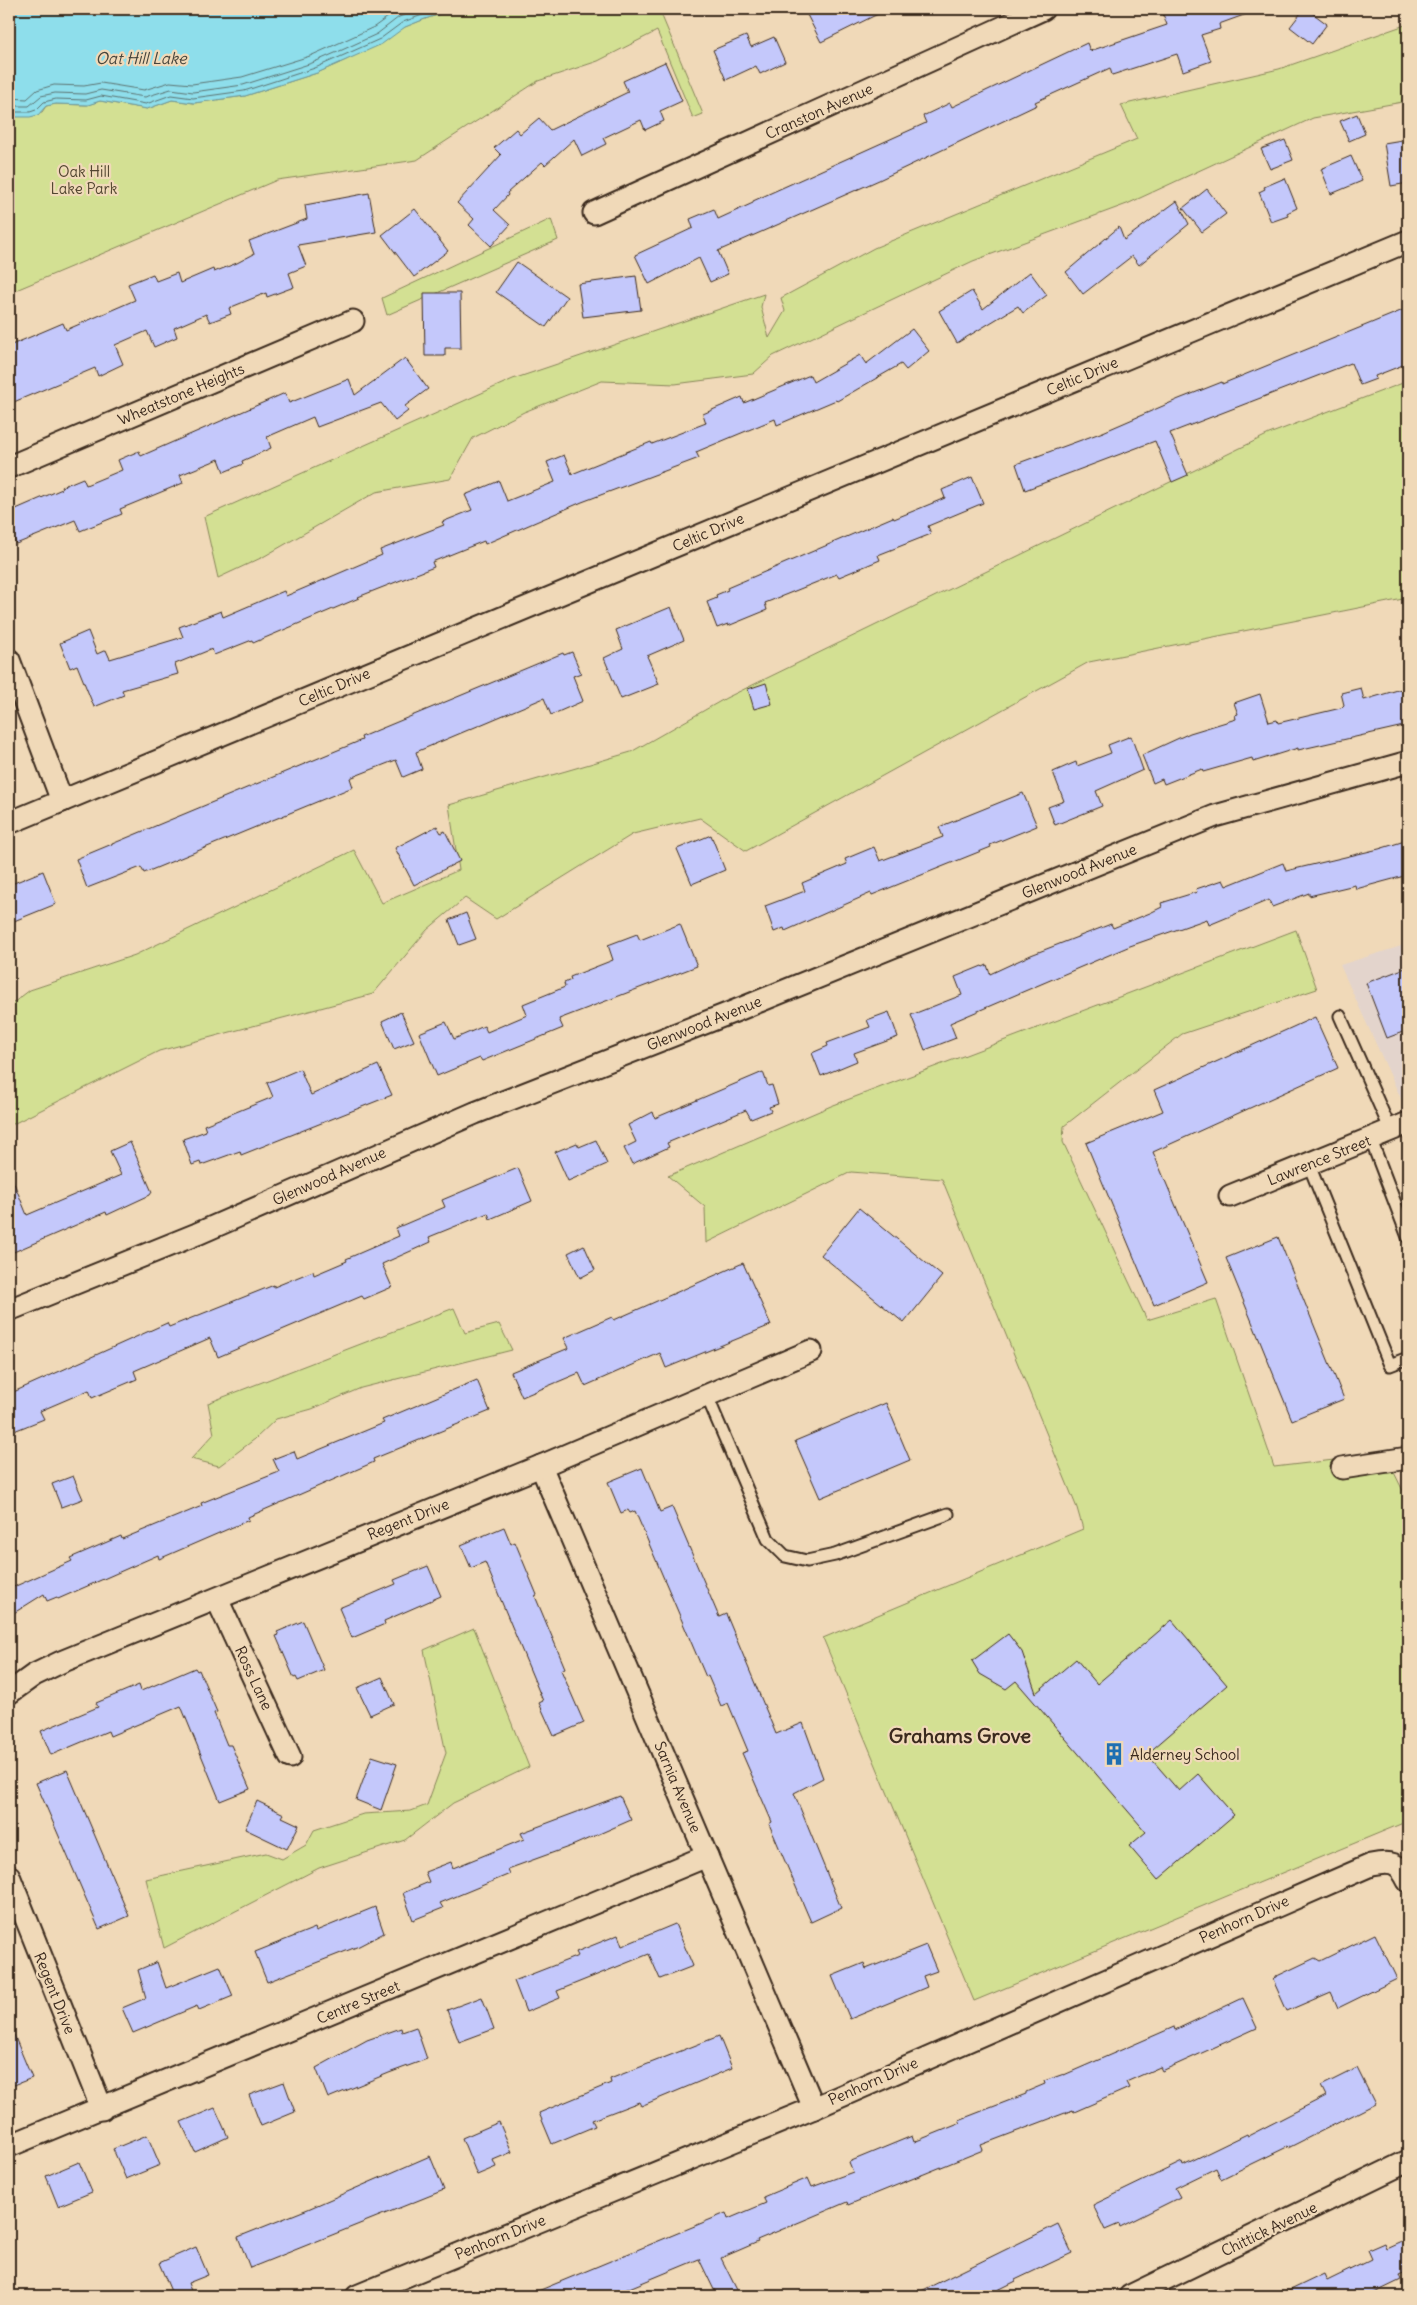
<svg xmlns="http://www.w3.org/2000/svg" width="1417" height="2305" font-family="Delius,sans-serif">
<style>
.built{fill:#e3d4cc}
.green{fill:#d3e093;stroke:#878558}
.water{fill:#8edeeb;stroke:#6d9699}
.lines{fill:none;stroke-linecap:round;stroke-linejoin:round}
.shore{stroke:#5c7270;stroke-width:1}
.building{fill:#c4c8fb;stroke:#3b2a1e}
.lane-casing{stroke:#3b2a1e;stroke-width:15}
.street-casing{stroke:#3b2a1e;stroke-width:25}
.lane{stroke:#f0d9b8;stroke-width:11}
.street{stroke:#f0d9b8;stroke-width:21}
.labels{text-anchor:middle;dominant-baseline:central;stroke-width:4.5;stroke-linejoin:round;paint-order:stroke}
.street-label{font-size:15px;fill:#3b2a1e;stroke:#f0d9b8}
.park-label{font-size:15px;fill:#524530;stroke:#f0d9b8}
.poi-label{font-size:15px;fill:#3b2a1e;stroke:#f0d9b8;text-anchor:start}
.water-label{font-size:16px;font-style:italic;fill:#47453d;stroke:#f0d9b8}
.district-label{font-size:20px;font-weight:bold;fill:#3b2a1e;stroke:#f0d9b8}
</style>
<rect width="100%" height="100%" fill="#f0d9b8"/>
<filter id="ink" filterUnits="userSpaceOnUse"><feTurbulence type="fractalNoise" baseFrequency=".02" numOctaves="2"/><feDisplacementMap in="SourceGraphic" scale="10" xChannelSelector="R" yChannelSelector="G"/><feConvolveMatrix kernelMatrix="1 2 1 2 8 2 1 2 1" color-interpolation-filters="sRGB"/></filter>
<g filter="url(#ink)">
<path class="built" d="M1408,944v170l-68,-149z"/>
<g class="green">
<path d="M478,9h181l44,105 -10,4 -36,-87 -59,30 -60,20 -121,79 -140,20 -268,113v-176l33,-5 4,-6 10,-2 31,1 13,-4 47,8 25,-9 22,3 51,-7 72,-23 29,-13 59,-33 20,-8 15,-5z"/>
<path d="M1408,24v77l-95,17 -186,86 -154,57 -200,95 -20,18 -78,10 -73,-3 -78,31 -51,26 -23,41 -74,13 -113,65 -45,21 -14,-61 309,-138 251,-85 -3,13 8,31 16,-27 -4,-13 93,-50 263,-109 -16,-34 158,-36z"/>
<path d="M551,219l7,21 -171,75 -5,-17z"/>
<path d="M1408,381v217l-319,64 -343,189 -46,-33 -67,16 -137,85 -31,-21 -38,32 -54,64 -214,57 -150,75v-120l21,-16 105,-35 219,-105 28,53 77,-33 -10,-65 182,-53 95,-54 543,-264z"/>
<path d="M1296,930l21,59 -135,45 -118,92 -1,16 84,178 69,-21 58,168 111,-13 23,47v320l-434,180 -151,-363 260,-109 -6,-21 -135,-329 -91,-7 -145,71 -1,-36 -37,-31 163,-70z"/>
<path d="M454,1308l11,25 34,-9 13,26 -151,38 -49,21 -36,10 -21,20 -36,27 -28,-7 23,-25 -6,-31z"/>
<path d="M474,1628l55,139 -76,36 -48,37 -86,28 -155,80 -18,-69 120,-26 16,6 24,-14 8,-15 49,-16 48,-3 16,-6 19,-52 -22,-103z"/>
</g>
<path class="water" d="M9,9h469l-38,5 -15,5 -20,8 -23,17 -65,29 -72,23 -51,7 -22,-3 -25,9 -47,-8 -12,4 -32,-1 -10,2 -8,9 -8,2h-21z"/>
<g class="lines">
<g class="shore">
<path d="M9,98l18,1 10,-9 17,-5 30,1 17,-3 43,7 26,-8 22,2 50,-7 68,-21 29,-13 35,-16 25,-18"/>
<path d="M9,106h20l12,-10 14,-3 30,1 16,-4 44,7 26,-8 22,3 50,-7 69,-22 30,-13 35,-16 22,-17 20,-8"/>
<path d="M9,112h21l6,-2 8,-8 12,-3 30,1 15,-4 45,8 25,-9 22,3 51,-7 71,-23 65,-29 23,-17 36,-13"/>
</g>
</g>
<g class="building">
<path d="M804,9h84l-67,33z"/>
<path d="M1179,9h75l1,2 -36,13 1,5 -19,6 10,26 -28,10 -6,-17 -65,21 -2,-7 -75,34 2,3 -158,75 -161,71 10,23 -18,8 -11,-24 -50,26 -14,-29 58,-27 -3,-9 24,-10 4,10 35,-16v-2l173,-78 -3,-7 27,-13 2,4 135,-64 3,8 77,-26 -4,-11z"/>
<path d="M1304,9h3l20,15 -15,20 -22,-17z"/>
<path d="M746,36l5,11 23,-10 11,25 -25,12 -4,-8 -30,14 -13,-30z"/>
<path d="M665,62l17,39 -22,10 4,10 -19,9 -4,-10 -38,18 3,6 -24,12 -8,-17 -29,26 -3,-3 -35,31 1,2 -14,15 16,15 -19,21 -22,-21 5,-6 -17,-16 44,-48 -7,-7 22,-19 4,5 19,-16 11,12 78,-38 -5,-11z"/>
<path d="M1357,114l8,20 -16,7 -9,-20z"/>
<path d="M1408,139v44l-17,3 -7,-43z"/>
<path d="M1285,140l8,20 -23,9 -9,-20z"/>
<path d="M1351,156l11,25 -31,13 -10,-25z"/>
<path d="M1285,178l12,30 -10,5 1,3 -17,6 -12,-30 6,-3 -1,-2z"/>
<path d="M1207,189l19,25 -24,18 -19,-24z"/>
<path d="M369,193l7,39 -78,13 8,21 -17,7 5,14 -27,10 -1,-4 -37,15 2,6 -21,8 -4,-8 -32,14 3,9 -23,10 -7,-16 -32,14 8,19 -25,12 -3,-8 -86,36v-58l54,-23 3,7 69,-30 -7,-16 25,-10 3,7 21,-8 3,10 33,-14 1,3 23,-9 17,-9 -5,-13 58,-22 -2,-14z"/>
<path d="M1177,201l12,23 -50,41 -7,-9 -49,38 -17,-22 53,-45 5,13z"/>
<path d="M415,209l33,42 -34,26 -32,-42z"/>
<path d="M517,262l50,35 -21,30 -50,-35z"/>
<path d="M1030,272l17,23 -24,18 -5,-7 -61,37 -18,-32 33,-20 11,18z"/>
<path d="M636,276l5,34 -58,7 -5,-33z"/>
<path d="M424,293h36l1,55h-16v8h-20z"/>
<path d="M1408,308v55l-33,13 1,3 -16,6 -9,-22 -181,70 18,42 -16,7 -17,-41 -130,49 -9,-26 87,-32 76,-33 43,-17v2z"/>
<path d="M912,329l17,22 -23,19 -5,-6 -64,37 -1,-1 -59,25 -2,-6 -79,33 3,6 -117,44 -97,42 -1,-3 -52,21 2,5 -76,30 1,1 -106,45 -1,-3 -38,15 -2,-6 -37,15 3,10 -56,16 2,5 -30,12 -17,-42 -7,3 -10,-25 28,-12 9,23 9,-4 4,9 73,-22 -4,-10 42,-16 2,6 61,-26 2,5 96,-41 -2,-5 64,-25 -2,-3 30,-12 -7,-15 34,-14 8,20 48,-19 -8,-20 17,-7 8,19 79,-32 1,2 54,-21 -3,-9 39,-17 2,6 66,-28 3,7 47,-27 6,9z"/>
<path d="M405,358l23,31 -23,17 3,5 -13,10 -14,-18 -64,24 -4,-10 -46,20 4,11 -29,13 1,3 -19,8 -5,-13 -39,16 3,8 -63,26 2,5 -42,17 -5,-11 -59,24 -7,-18v-14l53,-23 -1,-2 22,-9 3,7 36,-15 -4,-10 21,-9 2,5 144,-63 4,10 60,-24 6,16z"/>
<path d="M972,477l11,26 -55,23 3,8 -53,21 2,5 -41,17 -2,-3 -72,29 2,7 -39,16v-2l-11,4 -10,-26 10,-4 -1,-3 12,-5 -1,-2 166,-71 1,2 51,-21 -3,-8z"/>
<path d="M671,607l13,33 -37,16 12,28 -38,15 -17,-41 19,-9 -7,-19z"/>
<path d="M572,652l9,21 -8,3 10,25 -32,14 -7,-17 -128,54 6,17 -19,8 -7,-17 -46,18 3,9 -56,23 -153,63 -3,-6 -54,21 -11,-29 286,-119 -1,-3 202,-84 1,2z"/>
<path d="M766,683l6,21 -18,5 -6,-20z"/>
<path d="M1408,687v38l-110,25v-2l-45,14 -1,-4 -49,14 -1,-3 -38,15 -2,-5 -9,4 -11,-28 48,-22 46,-14 -1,-4 3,-1 -4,-11 26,-9 9,28 8,-2 1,3 63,-15 3,-3 -3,-12 20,-5 3,12z"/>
<path d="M1131,736l12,34 -47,21 6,15 -47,19 -7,-18 16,-6 -11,-29 23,-10 1,4 34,-13 -3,-8z"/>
<path d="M1023,793l14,33 -47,19 1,2 -119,48 -1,-2 -86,38 -1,-3 -10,4 -9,-26 40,-15 -3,-8 45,-19 -2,-5 29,-12 6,14 63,-24 -4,-10z"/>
<path d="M437,826l4,7 4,-2 15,30 -46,24 -19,-37z"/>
<path d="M711,835l14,35 -33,14 -15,-35z"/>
<path d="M1408,840v35l-52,14 -1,-4 -46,11v-3l-37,14 -3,-7 -60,25 -2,-6 -77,27 -180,77 6,15 -31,12 -14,-35 51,-20 -7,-18 27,-11 1,1 4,-2 3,9 41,-19 80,-31 2,4 37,-15 12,-6 -1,-4 36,-11 -1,-3 27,-9 3,6 57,-23 3,8 93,-22z"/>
<path d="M43,871l13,33 -42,17 -5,-12v-24z"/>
<path d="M466,913l10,26 -17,6 -10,-25z"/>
<path d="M680,924l17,42 -138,53 4,9 -81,33 -2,-3 -43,18 -18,-43 27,-11 8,17 30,-13 3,6 40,-17 -4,-11 42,-17 -1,-4 7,-3 -1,-3 43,-17 -5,-15 29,-11 3,6z"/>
<path d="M1408,967v63l-21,8 -21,-55z"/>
<path d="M401,1012l13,29 -20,8 -12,-28z"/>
<path d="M889,1012l9,25 -44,16 3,8 -36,15 -9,-23 16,-7 -1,-3 43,-16 -3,-7z"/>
<path d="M1315,1017l23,51 -185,84 55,130 -54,23 -68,-162 77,-32 -9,-21z"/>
<path d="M378,1065l14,30 -151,60 -1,-4 -39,14 -1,-3 -8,3 -9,-26 23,-8 -2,-6 69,-28 -6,-14 33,-14 11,26z"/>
<path d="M763,1072l5,14 4,-1 6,19 -9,3 2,4 -20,8 -5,-9 -79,33 2,4 -37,17 -8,-16 12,-6 -8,-17 25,-13 2,6z"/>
<path d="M596,1140l11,24 -39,17 -13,-29 22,-9 2,4z"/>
<path d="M130,1142l22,50 -2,3 -43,20 -1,-3 -97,42v-83l18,44 94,-40 -11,-24z"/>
<path d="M518,1168l14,33 -42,18 -2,-6 -59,24 2,5 -49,22 10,23 -28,12 -2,-3 -144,61 -8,-19 -76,33 3,8 -45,19 -3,-8 -49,21 4,8 -35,14v-39l158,-71 2,4 105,-42v2l39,-16 1,4 33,-14 -1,-2 53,-23 -3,-8 49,-21 -3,-7z"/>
<path d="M859,1208l83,68 -38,47 -83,-68z"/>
<path d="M1278,1237l66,162 -52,21 -66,-162z"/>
<path d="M584,1245l11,25 -15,8 -12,-25z"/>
<path d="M743,1263l28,62 -105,43 -6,-15 -75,33 -6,-13 -57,24 -11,-25 58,-24 -5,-10 48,-21 2,3z"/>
<path d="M477,1380l13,31 -117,48 1,3 -126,55 1,3 -90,39 -1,-4 -100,44 -1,-2 -10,4 -3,-7 -35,22v-27l63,-28 -2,-3 51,-22 1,3 80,-33 -1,-3 78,-31 -6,-13 21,-8 3,8 87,-36 -2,-3z"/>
<path d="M886,1403l24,57 -90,38 -25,-57z"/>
<path d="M642,1468l18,44 12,-5 47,110 7,-3 50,120 27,-11 20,55 -29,15 47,115 -30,14 -42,-98 3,-2 -30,-69 6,-2 -20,-48 -7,3 -13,-30 -2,1 -71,-166 -5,2 -2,-3 -7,3 -13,-31z"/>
<path d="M73,1476l10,23 -22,8 -9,-23z"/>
<path d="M504,1527l7,17 4,-2 22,53 -2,1 30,72 -4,2 23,53 -30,13 -15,-33 4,-2 -58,-139 -14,6 -10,-23z"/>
<path d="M428,1566l13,30 -57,25 1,3 -33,14 -13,-30 57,-24 -2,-4z"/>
<path d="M1172,1620l55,65 -80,69 32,37 19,-17 36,41 -76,65 -29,-34 17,-14 -130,-151 -10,8 -26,-15 -8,-13 36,-27 14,18 14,41 40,-34 21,25z"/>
<path d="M303,1621l21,49 -26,11 -2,-4 -2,1 -18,-42 3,-1 -2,-3z"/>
<path d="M195,1668l2,3 2,-1 18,42 -3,1 13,32h4l19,44 -30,12 -39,-95 -71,30 -2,-5 -57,24 -10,-24 57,-24 -2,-4 43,-18 2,6z"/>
<path d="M382,1677l12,27 -24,11 -13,-27z"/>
<path d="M372,1756l25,8 -16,46 -25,-10z"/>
<path d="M67,1770l62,146 -30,13 -63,-146z"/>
<path d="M620,1796l11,24 -57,25 -66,24 2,5 -70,29 3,5 -30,12 -10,-27 26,-11 -4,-10 26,-10 2,6 71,-29 -3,-6z"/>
<path d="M257,1801l27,13 -2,3 17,8 -12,24 -42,-20z"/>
<path d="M375,1907l9,26 -25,13 -92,36 -12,-30 60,-24 1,3z"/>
<path d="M675,1924l18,42 -33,13 -11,-25 -92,37 3,7 -34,14 -12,-31 64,-25 -2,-4 42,-17 4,11z"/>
<path d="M1375,1934l22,45 -59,29 -7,-16 -44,19 -14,-31 2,-2v-1l40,-19 5,3z"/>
<path d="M926,1945l11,26 -14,5 4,11 -77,32 -18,-43 32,-13 2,6z"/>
<path d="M157,1962l9,26 54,-22 13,30 -34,14 -2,-4 -64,27 -11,-25 24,-10 -8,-28z"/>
<path d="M482,1997l12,32 -35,13 -12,-32z"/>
<path d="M1243,1998l14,30 -95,43 -2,-4 -34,15 3,6 -55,24 -1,-2 -92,35 2,5 -135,55 -1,-3 -90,38 1,2 -37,16 19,38h-23l-18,-37 -89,37h-84l200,-83 2,6 38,-16 -3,-6 45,-19 4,9 41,-15 -4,-10 63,-26 2,6 47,-19 -2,-3 67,-26v-2l19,-8 -1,-3 20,-7v1l110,-48 1,3z"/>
<path d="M9,2023l23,55 -23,9z"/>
<path d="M416,2027l11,32 -38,14 -61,25 -12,-30 51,-28 34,-12 1,4z"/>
<path d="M719,2036l13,32 -91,38 -2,-4 -47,18 3,6 -43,18 -13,-31 72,-30 -1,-4z"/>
<path d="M1357,2068l18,36 -87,44 -1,-1 -66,32 -5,-11 -41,20 5,9 -60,30 -1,-3 -14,6 -12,-25 89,-43 1,3 64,-31 1,2 78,-40 -5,-10z"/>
<path d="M284,2082l11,30 -34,14 -12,-31z"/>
<path d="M215,2108l13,29 -33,15 -14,-30z"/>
<path d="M499,2122l13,30 -19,8 3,7 -19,8 -15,-37z"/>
<path d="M147,2135l13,30 -34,14 -13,-30z"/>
<path d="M430,2156l14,34 -194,78 -12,-31 70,-28z"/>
<path d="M79,2162l13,30 -34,14 -12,-30z"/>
<path d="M1058,2224l14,29 -57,27 1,1 -30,15h-75z"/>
<path d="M1408,2238v33l-9,4 2,5 -33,16h-90l46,-22 3,7 45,-22 -4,-9 16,-7 2,5z"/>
<path d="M196,2247l12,28 -20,8 3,8 -12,5h-6l-14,-33z"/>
</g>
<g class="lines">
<defs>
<g id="lane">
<path d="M1340,1016l51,115"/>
<path d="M1371,1140l37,97"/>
<path d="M1309,1165l81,200 18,-7"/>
<path d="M707,1396l61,143 17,17 22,5 28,-6 113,-41"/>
</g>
<g id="street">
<path d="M594,213l449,-204"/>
<path d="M9,467l344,-146"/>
<path d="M9,660l53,141"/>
<path d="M9,823l1399,-582"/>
<path d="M1230,1196l178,-73"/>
<path d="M9,1310l188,-76 278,-121 260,-102 480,-195 193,-54"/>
<path d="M541,1466l273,642"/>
<path d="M1342,1468l66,-10"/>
<path d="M217,1599l73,158"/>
<path d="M9,1693l25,-18 27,-13 480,-196 270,-115"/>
<path d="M9,1876l93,233"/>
<path d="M9,2146l698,-290"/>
<path d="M357,2296l457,-188 557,-243c19,-4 28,-3 37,16"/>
<path d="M1130,2296l278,-135"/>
</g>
</defs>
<use href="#lane" class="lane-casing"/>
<use href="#street" class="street-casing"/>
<use href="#lane" class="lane"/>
<use href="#street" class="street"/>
</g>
</g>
<defs>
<symbol id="building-bare" viewBox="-9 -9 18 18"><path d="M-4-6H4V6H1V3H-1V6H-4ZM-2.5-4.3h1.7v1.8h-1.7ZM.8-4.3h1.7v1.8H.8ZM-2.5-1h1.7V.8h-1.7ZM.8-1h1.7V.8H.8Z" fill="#1f6fb2" stroke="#f0d9b8" stroke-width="2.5" paint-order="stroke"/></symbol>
</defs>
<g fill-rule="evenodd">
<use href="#building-bare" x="1098" y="1738" width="32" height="32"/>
</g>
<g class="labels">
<g class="street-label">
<text transform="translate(819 111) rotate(-24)">Cranston Avenue</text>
<text transform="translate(1082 376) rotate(-23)">Celtic Drive</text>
<text transform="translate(181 394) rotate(-23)">Wheatstone Heights</text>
<text transform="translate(708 532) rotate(-23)">Celtic Drive</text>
<text transform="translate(334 687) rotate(-23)">Celtic Drive</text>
<text transform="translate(1079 871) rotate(-22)">Glenwood Avenue</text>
<text transform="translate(704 1023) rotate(-22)">Glenwood Avenue</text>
<text transform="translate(1319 1160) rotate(-22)">Lawrence Street</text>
<text transform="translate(329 1176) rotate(-24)">Glenwood Avenue</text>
<text transform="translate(408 1519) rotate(-22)">Regent Drive</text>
<text transform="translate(254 1678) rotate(65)">Ross Lane</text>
<text transform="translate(678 1787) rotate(67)">Sarnia Avenue</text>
<text transform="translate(1244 1919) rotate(-24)">Penhorn Drive</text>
<text transform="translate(55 1993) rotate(68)">Regent Drive</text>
<text transform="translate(358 2002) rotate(-23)">Centre Street</text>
<text transform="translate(873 2081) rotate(-24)">Penhorn Drive</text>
<text transform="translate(1269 2229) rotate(-26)">Chittick Avenue</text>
<text transform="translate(500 2237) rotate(-22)">Penhorn Drive</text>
</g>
<g class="park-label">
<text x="84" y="171">Oak Hill<tspan x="84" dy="17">Lake Park</tspan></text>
</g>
<g class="poi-label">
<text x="1130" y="1754">Alderney School</text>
</g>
<g class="water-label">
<text x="141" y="58">Oat Hill Lake</text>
</g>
<g class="district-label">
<text x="960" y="1735">Grahams Grove</text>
</g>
</g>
<rect width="1417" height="2305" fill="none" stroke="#f0d9b8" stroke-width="30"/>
<rect x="15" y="15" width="1387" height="2275" fill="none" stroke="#3b2a1e" stroke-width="2" filter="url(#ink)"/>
</svg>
